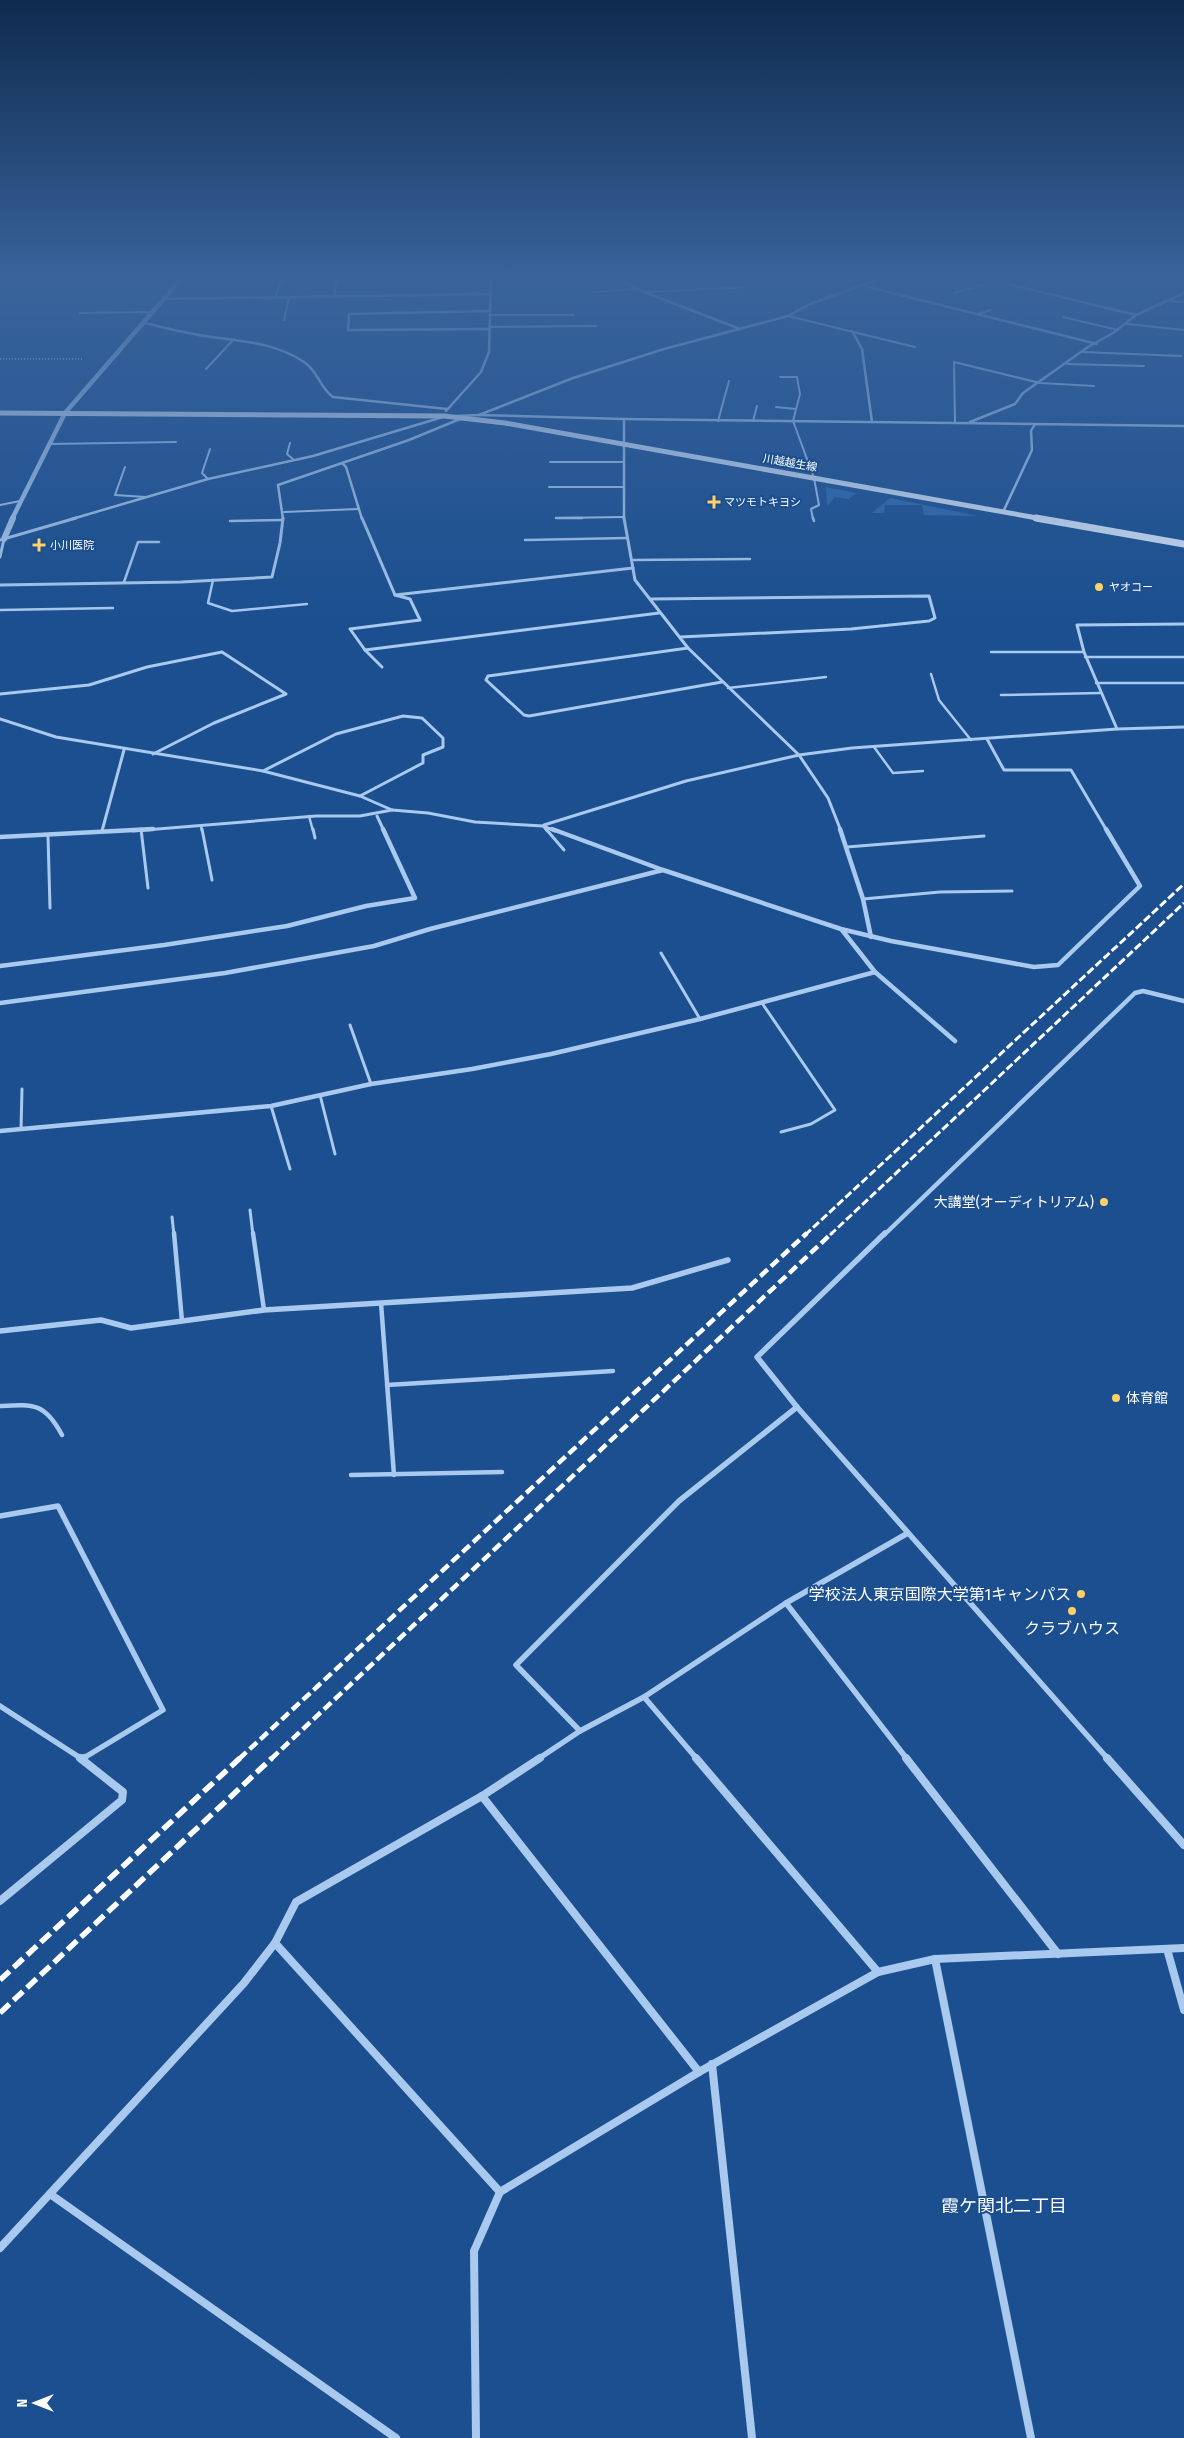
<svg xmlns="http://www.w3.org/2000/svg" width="1184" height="2438" font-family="'Fira Sans Condensed','Noto Sans JP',sans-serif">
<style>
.green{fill:#2e69ad}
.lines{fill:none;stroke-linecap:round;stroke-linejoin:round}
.path{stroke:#a9c9ee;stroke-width:2;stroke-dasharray:1 2;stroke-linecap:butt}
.service-far3{stroke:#a9c9ee;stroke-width:2}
.service-far2{stroke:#a9c9ee;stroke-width:2.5}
.service-far1{stroke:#a9c9ee;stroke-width:3}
.service{stroke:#a9c9ee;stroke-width:4.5}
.minor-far4{stroke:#a9c9ee;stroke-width:2.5}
.minor-far3{stroke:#a9c9ee;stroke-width:3}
.minor-far2{stroke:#a9c9ee;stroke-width:4.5}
.minor-far1{stroke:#a9c9ee;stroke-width:5.5}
.minor{stroke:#a9c9ee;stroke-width:8}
.tertiary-far1{stroke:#a9c9ee;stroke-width:4.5}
.tertiary{stroke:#a9c9ee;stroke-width:6}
.secondary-far1{stroke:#d6e6fa;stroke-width:5}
.secondary{stroke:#d6e6fa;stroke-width:7}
.rail-far2{stroke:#fff;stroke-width:3;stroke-dasharray:8 3;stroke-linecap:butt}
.rail-far1{stroke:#fff;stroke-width:4.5;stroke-dasharray:10 4.5;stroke-linecap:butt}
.rail{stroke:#fff;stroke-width:5.5;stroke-dasharray:13 5.5;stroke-linecap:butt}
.poi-dot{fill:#ffd166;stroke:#1b4f8f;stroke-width:2}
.labels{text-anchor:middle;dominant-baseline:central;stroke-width:4;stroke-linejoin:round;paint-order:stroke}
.far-street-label{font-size:11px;fill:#fff;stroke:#1b4f8f}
.far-poi-label{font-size:11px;fill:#fff;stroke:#1b4f8f;text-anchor:start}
.poi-label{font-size:14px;fill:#fff;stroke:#1b4f8f;text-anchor:end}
.near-poi-label{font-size:16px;fill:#fff;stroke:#1b4f8f;text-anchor:end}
.near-neighbourhood-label{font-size:18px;fill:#fff;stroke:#1b4f8f}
</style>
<rect width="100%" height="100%" fill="#1b4f8f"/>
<g class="green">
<path d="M826,487l30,6 -7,6 -14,-2 -8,9z"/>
<path d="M890,498l88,18 -54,-1 -2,-10h-37l-1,8h-12z"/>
</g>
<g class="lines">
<path class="path" d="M0,359h83"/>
<g class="service-far3">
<path d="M1104,278l10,2"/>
<path d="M593,292l44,-3"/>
<path d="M644,292l106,-5"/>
<path d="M954,293l40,-12"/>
<path d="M1165,301l19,1"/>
<path d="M80,313l73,-1"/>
<path d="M978,314l13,-4"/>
<path d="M489,315h85"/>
<path d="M788,316l127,31"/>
<path d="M1063,317l55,13"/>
<path d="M284,320l5,-22"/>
<path d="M1127,324l57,6"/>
<path d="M490,327l106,-1"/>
<path d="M1083,352l98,4"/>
<path d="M1067,364l77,2"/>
<path d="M206,369l28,-30"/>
<path d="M780,377h17l3,17 -7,27 21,57 5,27 -8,4 2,10"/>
<path d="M776,407l20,2"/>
<path d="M718,421l11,-40"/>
<path d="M753,421l4,-15"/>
<path d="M955,423l-1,-61 86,21 54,3"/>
<path d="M290,443l-3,11 7,6"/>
<path d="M49,444l127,-2"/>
<path d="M550,462h73"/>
<path d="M125,467l-10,28 31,2"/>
<path d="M208,479l-6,-6 8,-24"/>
<path d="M549,487h74"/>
<path d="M0,505l20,-4"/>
<path d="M284,512l74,-3"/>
<path d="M556,518l68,-1"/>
</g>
<g class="service-far2">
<path d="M556,518h26"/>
<path d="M813,518l1,3"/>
<path d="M230,521l53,-1"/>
<path d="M525,540l102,-2"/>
<path d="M632,560l118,-1"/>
<path d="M213,580l-5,23 24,8 75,-7"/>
<path d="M124,582l14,-40h21"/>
<path d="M0,610l113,-2"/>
<path d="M991,652h93"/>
<path d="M1085,657h99"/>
<path d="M931,674l8,26 32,40"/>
<path d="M1096,683h88"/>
<path d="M728,688l98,-11"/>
<path d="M1001,695l99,-2"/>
<path d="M874,747l19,26 30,-2"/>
<path d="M309,816l4,15"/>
<path d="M201,826l1,5"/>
<path d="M543,826l4,5"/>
</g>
<g class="service-far1">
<path d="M141,829l7,59"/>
<path d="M202,829l10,51"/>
<path d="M313,829l2,9"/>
<path d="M546,829l18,21"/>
<path d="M48,836l2,72"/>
<path d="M847,847l137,-11"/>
<path d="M863,899l77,-7 72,-1"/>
<path d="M661,953l39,66"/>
<path d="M762,1003l73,107 -24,14 -30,8"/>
<path d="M350,1025l21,59"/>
<path d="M320,1095l15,59"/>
<path d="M271,1106l19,63"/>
<path d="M21,1129l1,-40"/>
<path d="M250,1210l3,25"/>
<path d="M172,1217l2,18"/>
</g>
<g class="service">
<path d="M174,1233l8,88"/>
<path d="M253,1233l11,77"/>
<path d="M381,1303l13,172"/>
<path d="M387,1385l226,-14"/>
<path d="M0,1406c34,-2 45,-3 62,29"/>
<path d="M351,1475l151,-3"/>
</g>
<g class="minor-far4">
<path d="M616,278l23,12 101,39"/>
<path d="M983,278l153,37 48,-22"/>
<path d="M0,281l88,-3"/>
<path d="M860,285l237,59"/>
<path d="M334,297l3,-15 154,-2"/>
<path d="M275,298l7,-20"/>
<path d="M165,299l325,-5"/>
<path d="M489,311l-140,3 -1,16 142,-1"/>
<path d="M145,323c20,5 40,10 60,13 34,5 70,6 99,26 14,9 16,26 29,35l114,12"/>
<path d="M852,331l10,18 10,73"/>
<path d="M446,411l35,-39 8,-20 2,-74"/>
<path d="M457,416l22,-1"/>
<path d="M624,419l411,5"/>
<path d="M970,422l45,-18 8,-11 65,-46 25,-14 23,-18"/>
<path d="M342,463l4,4 16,52"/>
<path d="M1003,512l29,-62 -1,-19 4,-7 149,2"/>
<path d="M72,519l136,-40 105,-23 130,-39"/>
<path d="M283,519l-5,-34 131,-45 51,-21"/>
<path d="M624,519v-100l-145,-4 94,-37 91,-29 124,-33 22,-12 72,-26"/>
</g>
<g class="minor-far3">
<path d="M362,518l33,77"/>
<path d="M624,518l11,62 53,68 111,107 53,-7 265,-19 -33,-77 -7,-27 107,-1"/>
<path d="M0,540l76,-22"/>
<path d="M0,557l4,-18"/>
<path d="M0,585l181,-3 91,-5 8,-34 3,-25"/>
<path d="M651,599l278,-3 6,22 -6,3 -78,8 -171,8"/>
<path d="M688,648l-200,28 -2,4 38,35 5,1 193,-34"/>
<path d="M365,650l294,-37"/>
<path d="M382,667l-17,-17 -15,-21 70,-9 -10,-21 -15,-4 238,-27"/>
<path d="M0,694l89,-9 58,-18 75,-15 64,42 -72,29 -61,31"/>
<path d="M0,719l56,18 207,34 97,25 32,14 36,3 47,9 68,4 12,5"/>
<path d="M1117,729l67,-2"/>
<path d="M987,739l17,31h67l36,61"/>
<path d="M263,771l73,-37 67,-18 19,2 21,20v9l-20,8v8l-63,33"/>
<path d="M377,816l7,15"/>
<path d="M544,825l142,-44 113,-26 29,43 13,33"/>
<path d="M102,831l22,-81"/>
<path d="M133,831l183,-15h44l32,-6"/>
</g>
<g class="minor-far2">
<path d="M552,829l111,41 178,59 50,12 143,26 24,-2 82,-79 -34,-57"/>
<path d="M840,829l23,70 8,38"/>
<path d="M0,837l153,-8"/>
<path d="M842,930l33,42 80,69"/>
<path d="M0,966l164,-21 123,-19 79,-20 49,-8 -32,-69"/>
<path d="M0,1003l225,-30 149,-27 56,-17 233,-59"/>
<path d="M0,1131l271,-25 100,-22 101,-15 79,-15 149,-35 175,-47"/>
<path d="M884,1235l251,-242 8,-2 41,10"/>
</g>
<g class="minor-far1">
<path d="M885,1233l-128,124 40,50 311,352"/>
<path d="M0,1331l101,-11 30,8 133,-18 368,-22 96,-28"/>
<path d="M0,1516l58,-10 105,204 -81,49"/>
<path d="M786,1603l121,156"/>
<path d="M644,1697l53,62"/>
<path d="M0,1706l82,53"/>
<path d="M580,1731l-64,-66 163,-164 118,-94"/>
<path d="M538,1759l42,-28 64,-34 142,-94 122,-70"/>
</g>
<g class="minor">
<path d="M696,1758l182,214"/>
<path d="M906,1758l152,196"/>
<path d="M1107,1758l77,87"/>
<path d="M82,1759l2,-1"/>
<path d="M482,1796l217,276"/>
<path d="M0,1901l122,-101 1,-8 -43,-34"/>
<path d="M275,1943l225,249"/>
<path d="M1167,1949l17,61"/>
<path d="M935,1959l96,479"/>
<path d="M712,2064l40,374"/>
<path d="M50,2194l346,244"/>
<path d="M0,2248l244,-265 31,-40 21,-41 186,-106 58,-38"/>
<path d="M476,2438l-2,-187 26,-59 199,-120 179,-100 57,-13 249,-11"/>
</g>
<path class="tertiary-far1" d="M12,519l53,-106 117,-135"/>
<path class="tertiary" d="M4,539l9,-21"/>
<path class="secondary-far1" d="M0,413l444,3 61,7 538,96"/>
<path class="secondary" d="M1036,518l148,26"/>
<g class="rail-far2">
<path d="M805,1235l379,-351"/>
<path d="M830,1235l354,-332"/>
</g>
<g class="rail-far1">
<path d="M239,1759l568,-526"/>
<path d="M271,1759l561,-526"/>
</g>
<g class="rail">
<path d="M0,1980l240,-222"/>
<path d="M0,2013l272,-255"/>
</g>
</g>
<linearGradient id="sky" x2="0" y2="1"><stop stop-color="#0f2b4f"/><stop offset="0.45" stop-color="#39639b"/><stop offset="1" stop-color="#39639b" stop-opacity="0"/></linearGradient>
<rect width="1184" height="619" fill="url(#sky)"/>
<g class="poi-dot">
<path d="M711.5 494.5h5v5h5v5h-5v5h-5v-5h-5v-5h5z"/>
<path d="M36.5 537.5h5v5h5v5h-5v5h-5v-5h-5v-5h5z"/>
<circle cx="1099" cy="587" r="5"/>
<circle cx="1104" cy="1202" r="5"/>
<circle cx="1116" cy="1398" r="5"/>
<circle cx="1081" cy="1594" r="5"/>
<circle cx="1072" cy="1611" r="5"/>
</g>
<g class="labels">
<g class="far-street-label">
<text transform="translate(790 463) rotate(10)">川越越生線</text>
</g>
<g class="far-poi-label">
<text x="724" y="502">マツモトキヨシ</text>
<text x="50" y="545">小川医院</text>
<text x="1109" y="587">ヤオコー</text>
</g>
<g class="poi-label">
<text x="1094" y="1202">大講堂(オーディトリアム)</text>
<text x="1126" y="1398" text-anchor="start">体育館</text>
</g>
<g class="near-poi-label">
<text x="1071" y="1594">学校法人東京国際大学第1キャンパス</text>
<text x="1072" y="1628" text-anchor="middle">クラブハウス</text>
</g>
<g class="near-neighbourhood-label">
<text x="1004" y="2206">霞ケ関北二丁目</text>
</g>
</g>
<g transform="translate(35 2403) rotate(270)" stroke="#1b4f8f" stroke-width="4" paint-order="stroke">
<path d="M0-4L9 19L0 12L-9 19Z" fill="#ffffff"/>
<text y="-8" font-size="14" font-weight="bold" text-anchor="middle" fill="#ffffff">N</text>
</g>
</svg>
